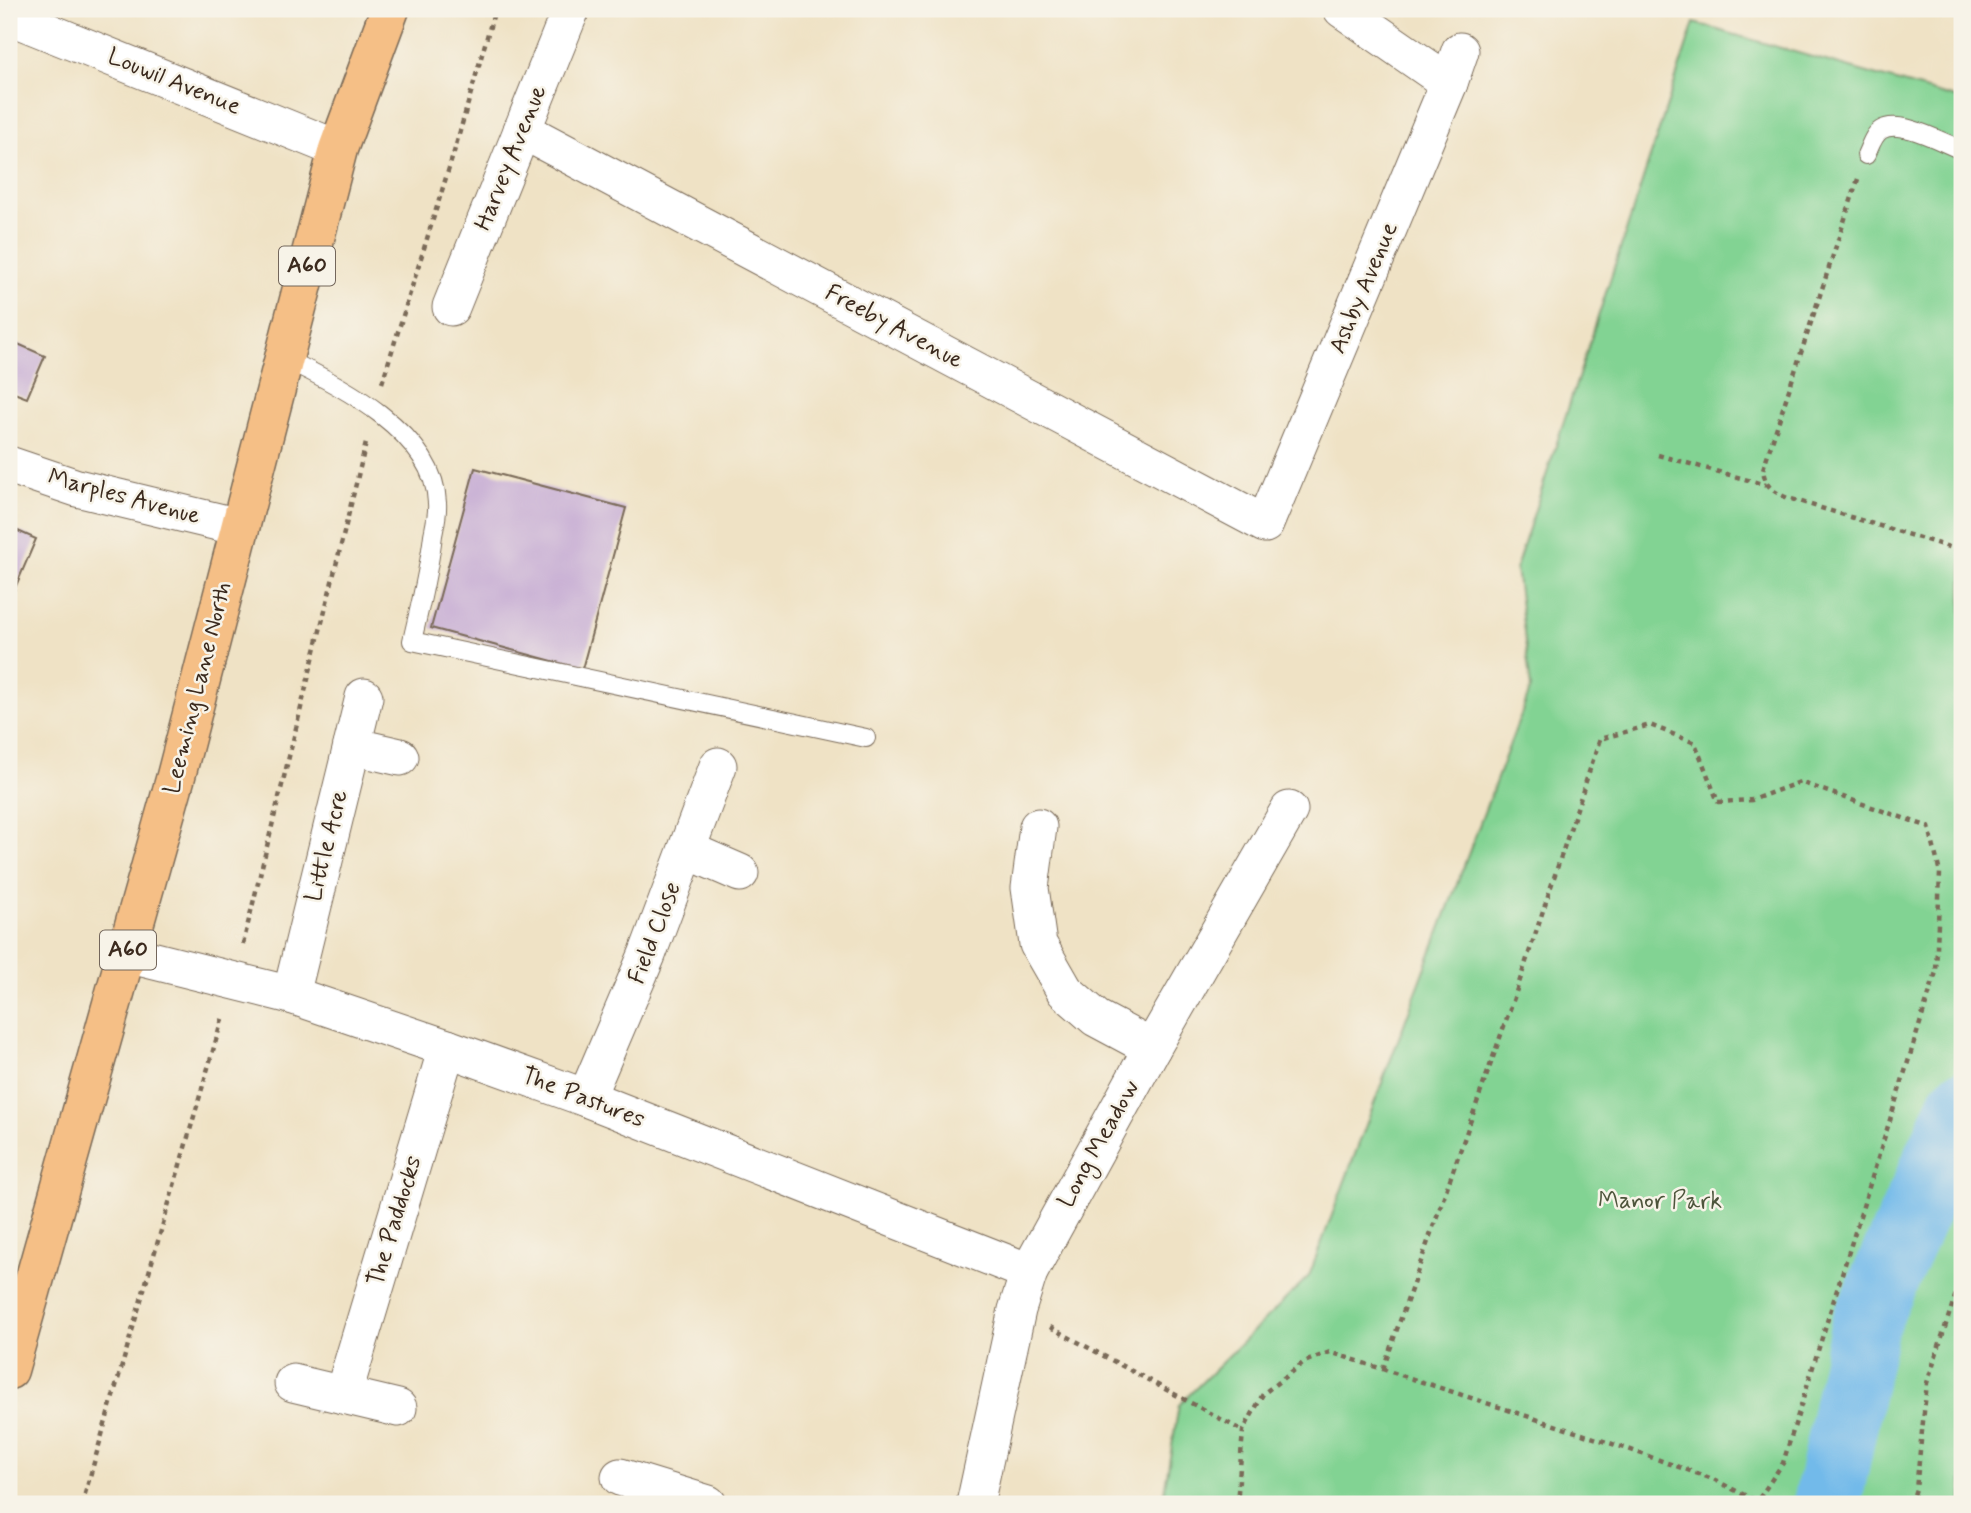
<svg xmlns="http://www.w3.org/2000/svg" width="1971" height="1513" font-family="Mynerve,sans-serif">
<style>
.green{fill:#82d393;stroke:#5e7e58;stroke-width:2}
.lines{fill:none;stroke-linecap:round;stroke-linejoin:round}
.river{stroke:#72baea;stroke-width:68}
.building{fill:#c5aad3}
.lane-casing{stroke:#7a6a58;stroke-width:20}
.street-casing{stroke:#7a6a58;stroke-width:39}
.highway-casing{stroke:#7a6a58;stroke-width:41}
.path{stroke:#7a6a58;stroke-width:4.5;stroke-dasharray:5 5;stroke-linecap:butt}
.lane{stroke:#fff;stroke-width:18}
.street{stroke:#fff;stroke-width:37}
.highway{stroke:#f5bf86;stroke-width:38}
.labels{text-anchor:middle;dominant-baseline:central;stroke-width:5;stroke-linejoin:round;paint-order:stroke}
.shield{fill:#f7f3e8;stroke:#73665b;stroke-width:2}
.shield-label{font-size:23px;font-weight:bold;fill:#3b2a1e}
.street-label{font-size:24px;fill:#3b2a1e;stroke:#f7f3e8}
.park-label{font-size:24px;fill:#4d543b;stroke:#f7f3e8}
</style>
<rect width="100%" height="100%" fill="#f7f3e8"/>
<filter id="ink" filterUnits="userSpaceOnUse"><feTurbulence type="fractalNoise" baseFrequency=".0143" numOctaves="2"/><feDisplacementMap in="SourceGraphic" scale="14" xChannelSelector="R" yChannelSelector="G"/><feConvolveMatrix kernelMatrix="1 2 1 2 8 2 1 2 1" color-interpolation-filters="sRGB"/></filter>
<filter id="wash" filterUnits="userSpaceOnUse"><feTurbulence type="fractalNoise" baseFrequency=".00686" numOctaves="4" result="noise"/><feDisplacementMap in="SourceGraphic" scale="28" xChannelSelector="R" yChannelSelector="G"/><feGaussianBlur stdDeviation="1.57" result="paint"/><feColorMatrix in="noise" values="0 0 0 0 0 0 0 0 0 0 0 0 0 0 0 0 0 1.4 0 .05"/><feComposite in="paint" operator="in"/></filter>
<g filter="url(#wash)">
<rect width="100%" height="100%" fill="#efe2c5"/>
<path class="green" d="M1694,23l268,77v1404h-800l17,-99 130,-129 222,-588 -15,-120z"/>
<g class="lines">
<path class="river" d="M1827,1504l38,-180 97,-219"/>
</g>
<g id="blocks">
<g class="building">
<path d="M9,340l36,16 -18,42 -18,-7z"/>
<path d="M475,468l151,40 -44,161 -151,-41z"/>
<path d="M9,527l27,12 -23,54 -4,-2z"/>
</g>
</g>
</g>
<g filter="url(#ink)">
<use href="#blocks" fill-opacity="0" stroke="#7a6a58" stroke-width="2"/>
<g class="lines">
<defs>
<g id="lane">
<path d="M1866,155c4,-8 7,-20 15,-25 19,-12 62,13 81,20"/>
<path d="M283,358c56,26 152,75 154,145 1,10 -2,22 -4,32 -4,36 -13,71 -21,106l454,97"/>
</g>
<g id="street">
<path d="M1342,9l107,74"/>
<path d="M9,16l329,133"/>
<path d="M522,130l743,394 184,-441 11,-32"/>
<path d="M451,307l120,-298"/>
<path d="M9,465l68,23 162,39"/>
<path d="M352,746l48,11"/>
<path d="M1038,827l-8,61 8,56 27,47 31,27 56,30"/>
<path d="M687,850l53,23"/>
<path d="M127,954l164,41 156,53 139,50 443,174"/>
<path d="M291,995l73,-298"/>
<path d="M586,1098l61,-143 71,-189"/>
<path d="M293,1383l105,25"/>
<path d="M343,1395l104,-347"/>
<path d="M620,1477l88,27"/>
<path d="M975,1504l42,-194 12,-38 123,-224 137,-238"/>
</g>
<path id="highway" d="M9,1370l167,-594 162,-627 52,-140"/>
</defs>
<use href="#lane" class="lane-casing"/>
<use href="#street" class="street-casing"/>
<use href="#highway" class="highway-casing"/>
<g class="path">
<path d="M1858,179l-95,290c2,17 8,21 22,28l177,54"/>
<path d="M382,383l72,-231 41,-143"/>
<path d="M1658,455l108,30"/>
<path d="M243,944l124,-505"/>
<path d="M1050,1327l193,104"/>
<path d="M1383,1369l132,-374 85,-256 50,-14 45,18 23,59 34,-2 48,-18 129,45 11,46 -4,99 -153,491 -25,37"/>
<path d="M82,1504l141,-488"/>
<path d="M1237,1504l6,-73 20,-37 41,-32 26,-10 298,97 85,30 49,25"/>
<path d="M1911,1504l5,-15 11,-106 35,-108"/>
</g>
<use href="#lane" class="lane"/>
<use href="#street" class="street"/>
<use href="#highway" class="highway"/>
</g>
</g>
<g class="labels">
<g class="shield">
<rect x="279" y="246.5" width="56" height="39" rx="5"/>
<rect x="100" y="930.5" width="56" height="39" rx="5"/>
</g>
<g class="shield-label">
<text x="307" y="266">A60</text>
<text x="128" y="950">A60</text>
</g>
<g class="street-label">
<text transform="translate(174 82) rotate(22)">Louwil Avenue</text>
<text transform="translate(511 158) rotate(-68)">Harvey Avenue</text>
<text transform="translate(1364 288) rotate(-67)">Ashby Avenue</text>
<text transform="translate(894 327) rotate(28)">Freeby Avenue</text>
<text transform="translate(124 497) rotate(15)">Marples Avenue</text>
<text transform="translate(198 688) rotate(-76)">Leeming Lane North</text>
<text transform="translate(327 846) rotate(-76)">Little Acre</text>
<text transform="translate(655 933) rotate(-69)">Field Close</text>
<text transform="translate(583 1098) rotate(21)">The Pastures</text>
<text transform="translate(1099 1144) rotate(-61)">Long Meadow</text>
<text transform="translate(395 1221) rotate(-73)">The Paddocks</text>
</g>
<g class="park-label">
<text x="1660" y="1201">Manor Park</text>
</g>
</g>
<rect width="1971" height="1513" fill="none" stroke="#f7f3e8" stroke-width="35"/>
</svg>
